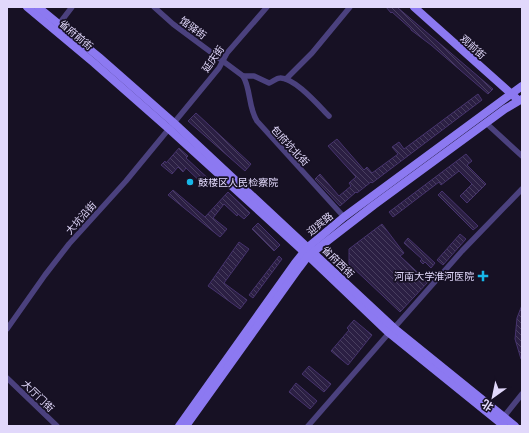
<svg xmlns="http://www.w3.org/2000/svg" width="529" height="433" font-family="'Roboto Condensed','Noto Sans SC',sans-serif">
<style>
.building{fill:url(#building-back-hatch);stroke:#46336d}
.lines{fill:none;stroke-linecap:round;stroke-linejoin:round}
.street{stroke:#4b417e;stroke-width:5.5}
.secondary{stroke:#8c79f1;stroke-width:8}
.poi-dot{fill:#17b7e8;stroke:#171124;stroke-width:1.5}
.labels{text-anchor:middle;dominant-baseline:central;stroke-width:3.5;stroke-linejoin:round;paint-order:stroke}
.street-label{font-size:10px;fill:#e1d8fb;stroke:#171124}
.poi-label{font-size:10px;fill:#e1d8fb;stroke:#171124;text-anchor:start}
</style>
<defs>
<pattern id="building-back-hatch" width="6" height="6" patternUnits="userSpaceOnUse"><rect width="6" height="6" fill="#2b1f43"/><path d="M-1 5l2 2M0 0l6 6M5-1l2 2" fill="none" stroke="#493f5f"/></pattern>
</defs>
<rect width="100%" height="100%" fill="#171124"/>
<g class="building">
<path d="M386,7h11l96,82 -5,5 -57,-49 -20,-15v-1l-19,-17 -1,1z"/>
<path d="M478,94l4,6 -110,83 -1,-1 -14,11 -1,-1 -16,14 -25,-27 5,-5 19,22 12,-10 -2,-3 7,-6 -28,-31 9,-7 27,31 3,-3 5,6 26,-19 -6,-7 7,-5 5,7z"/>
<path d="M196,113l55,51 -6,7 -57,-50z"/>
<path d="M179,148l9,8 -2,2 26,24 -5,6 -21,-20 -3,4 -5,-5 -6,7 -11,-9 4,-4 1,2z"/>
<path d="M466,154l6,7 -5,4 19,19 -19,19 -7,-7 12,-12 -13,-13 -18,14 -2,-3 -46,35 -4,-5z"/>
<path d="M173,190l32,27 23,-25 22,21 -6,6 -6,-5 -1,2 -13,-12 -11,14 14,11 -7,8 -52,-42z"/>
<path d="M442,191l36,35 -5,4 -35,-35z"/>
<path d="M258,223l22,22 -6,6 -22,-22z"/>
<path d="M382,224l22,29 -4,3 28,26 -28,30 -51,-48v-15z"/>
<path d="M460,234l6,5 -23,26 -6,-5z"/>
<path d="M408,238l27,25 -4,5 -6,-6 -2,2 -3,-3 2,-2 -18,-16z"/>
<path d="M239,242l10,7 -25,34 23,17 -7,9 -32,-23z"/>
<path d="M279,256l3,3 -29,39 -4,-3z"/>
<path d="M522,305v54h-1l-6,-20 2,-21z"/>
<path d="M354,320l18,15 -24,30 -17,-14 18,-21 -2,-2z"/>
<path d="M309,366l22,18 -7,8 -22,-18z"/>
<path d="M296,383l21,18 -7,8 -21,-17z"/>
</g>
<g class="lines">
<g class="street">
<path d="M154,7l19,17 70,52c8,13 5,31 14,45l87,96"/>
<path d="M59,24l13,-17"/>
<path d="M243,76h11l15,7c4,-1 7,-5 11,-5 14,-1 39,28 49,38"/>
<path d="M286,79l26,-26 38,-46"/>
<path d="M486,123l36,33"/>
<path d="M394,328l68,-77 60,-62"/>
<path d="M7,329l38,-54 24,-31 57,-63 93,-113 8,-15 40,-46"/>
<path d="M7,378l50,48"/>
<path d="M502,419l20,-25"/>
<path d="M308,426l81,-93"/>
</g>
<g class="secondary">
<path d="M27,7l67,56 75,66 134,122 86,82 115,93"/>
<path d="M38,7l61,50 75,66 220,205 121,98"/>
<path d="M414,7l102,91"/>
<path d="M179,426l116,-163 13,-16 36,-30 178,-131"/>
<path d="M186,426l113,-158 9,-12 66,-51 131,-96 17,-10"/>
</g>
</g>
<g class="poi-dot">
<circle cx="190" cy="182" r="4"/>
<path d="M481 270h4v4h4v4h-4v4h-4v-4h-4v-4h4z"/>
</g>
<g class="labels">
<g class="street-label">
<text transform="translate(193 28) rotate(36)">馆驿街</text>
<text transform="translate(76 35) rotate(40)">省府前街</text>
<text transform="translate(473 47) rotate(42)">观前街</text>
<text transform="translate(213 59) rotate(-55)">延庆街</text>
<text transform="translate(290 146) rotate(47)">包府坑北街</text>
<text transform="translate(81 218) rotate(-48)">大坑沿街</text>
<text transform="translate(320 224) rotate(-39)">迎宾路</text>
<text transform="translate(338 262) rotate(44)">省府西街</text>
<text transform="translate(38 396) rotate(44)">大厅门街</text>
</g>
<g class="poi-label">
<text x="198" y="182">鼓楼区人民检察院</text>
<text x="474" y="276" text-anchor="end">河南大学淮河医院</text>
</g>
</g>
<rect width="529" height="433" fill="none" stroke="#e1d8fb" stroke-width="16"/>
<g transform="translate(493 397) rotate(213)" stroke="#171124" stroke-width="3" paint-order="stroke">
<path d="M0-3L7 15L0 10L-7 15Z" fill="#e1d8fb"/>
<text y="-6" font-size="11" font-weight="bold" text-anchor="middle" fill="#e1d8fb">北</text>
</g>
</svg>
